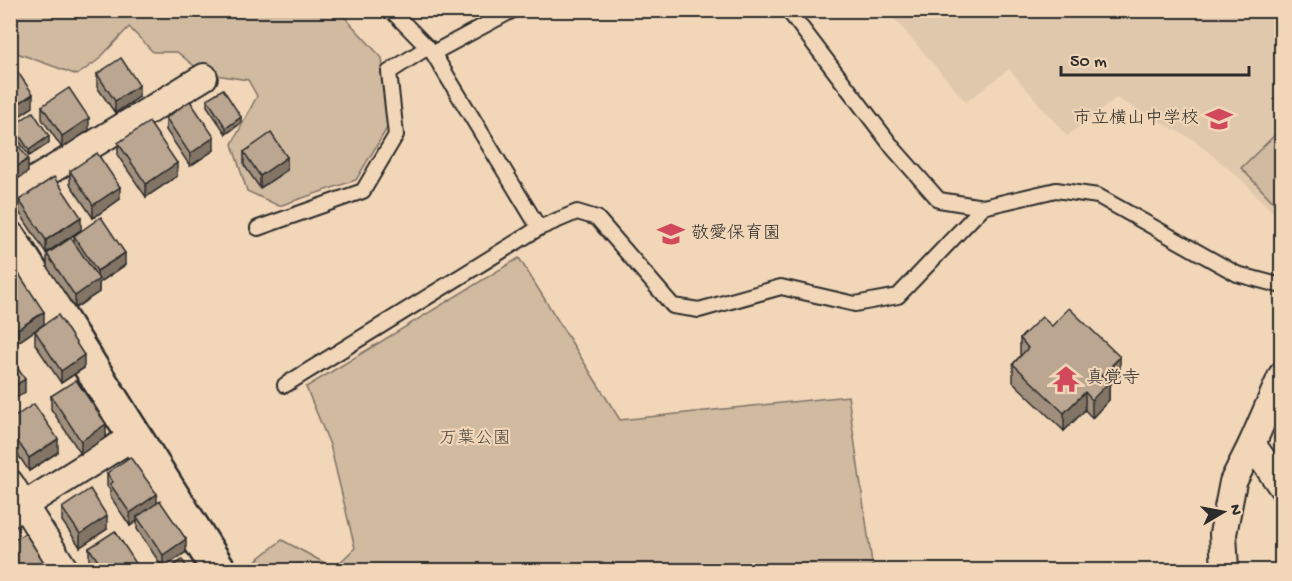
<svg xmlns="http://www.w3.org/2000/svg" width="1292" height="581" font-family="'Gochi Hand','Klee One',sans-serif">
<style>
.built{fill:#e0c8ac}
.green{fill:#d0baa0;stroke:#7e7266;stroke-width:1.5}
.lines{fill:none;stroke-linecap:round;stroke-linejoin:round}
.service-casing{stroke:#2b2b2b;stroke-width:18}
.minor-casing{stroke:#2b2b2b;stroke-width:30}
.tertiary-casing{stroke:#2b2b2b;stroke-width:38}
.service{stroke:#f1d6b8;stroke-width:14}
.minor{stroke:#f1d6b8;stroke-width:26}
.tertiary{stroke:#f1d6b8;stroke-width:33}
.wall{fill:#a08f7d;stroke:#2b2b2b;stroke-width:1.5}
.shaded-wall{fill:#827466;stroke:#2b2b2b;stroke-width:1.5}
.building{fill:#baa691;stroke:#2b2b2b;stroke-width:1.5}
.labels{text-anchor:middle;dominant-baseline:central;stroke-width:4.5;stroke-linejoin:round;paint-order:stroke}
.poi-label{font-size:18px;fill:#2b2b2b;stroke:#f1d6b8;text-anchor:start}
.park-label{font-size:18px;fill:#4c4842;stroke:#f1d6b8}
</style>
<rect width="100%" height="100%" fill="#f1d6b8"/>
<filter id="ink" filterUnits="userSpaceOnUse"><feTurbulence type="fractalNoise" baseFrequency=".0167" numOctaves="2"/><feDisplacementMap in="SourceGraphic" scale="12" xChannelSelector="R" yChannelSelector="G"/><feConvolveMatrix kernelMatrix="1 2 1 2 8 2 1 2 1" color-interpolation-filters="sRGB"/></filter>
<g filter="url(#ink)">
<path class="built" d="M888,11h393v210l-40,-42 -47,-39 -78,-42 -49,38 -58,-67 -43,33z"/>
<g class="green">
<path d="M11,11h328l43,47 7,67 -33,55 -77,26 -32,-15 -15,-47 25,-48 -9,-16 -45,-7 -26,-21h-24l-24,-25 -31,33 -21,15 -60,-22 -6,-6z"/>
<path d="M1281,129v81l-40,-42z"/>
<path d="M519,258l101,162 228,-24 25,174h-629l38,-30 52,28 21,-20 -25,-103 -24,-58z"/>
</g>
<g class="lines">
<defs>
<g id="service">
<path d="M391,10l42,43 106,175 38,-16 20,6 76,88 26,4 82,-23 74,17 43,-8 85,-89"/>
<path d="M788,10l106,139 45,51 44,7 73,-17 42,6 139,78 45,12"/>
<path d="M433,53l80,-43"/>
<path d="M258,228l105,-37 33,-56 -7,-63 39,-25"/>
<path d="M285,385l254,-157"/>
</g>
<g id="minor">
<path d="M10,195l194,-118"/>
<path d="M1252,444l30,43"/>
<path d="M10,483l55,87"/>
<path d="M10,514l124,-78"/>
<path d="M1225,570l-2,-36 10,-52 19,-38 30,-69"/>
</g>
<path id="tertiary" d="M10,239l209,331"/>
</defs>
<use href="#service" class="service-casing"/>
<use href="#minor" class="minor-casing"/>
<use href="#tertiary" class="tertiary-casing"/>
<use href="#service" class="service"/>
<use href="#minor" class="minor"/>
<use href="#tertiary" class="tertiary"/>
</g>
<g class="wall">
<path d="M97,74l42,23 -24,16 -18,-26z"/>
<path d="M207,99l34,24 -15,11 -19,-28z"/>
<path d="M42,106l47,24 -27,18 -20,-29z"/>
<path d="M166,118l48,32 -24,16 -24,-36z"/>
<path d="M13,126l36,17 -20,13 -16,-24z"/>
<path d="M118,143l59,33 -31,21 -28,-41z"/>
<path d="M244,152l43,18 -27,18 -16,-23z"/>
<path d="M70,171l50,28 -27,19 -23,-34z"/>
<path d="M19,200l62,30 -35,23 -27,-41z"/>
<path d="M74,236l51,29 -26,18v9l-24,16 -28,-41v-13l27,-12z"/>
<path d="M10,279l34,45 -26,18 -8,-11z"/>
<path d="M35,331l49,37 -23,15 -26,-39z"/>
<path d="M1020,338l100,37 -11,11v14l-17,18 -7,-8 -21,21 -51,-49v-18l7,-8z"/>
<path d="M51,396l55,41 -25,17 -30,-45z"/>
<path d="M10,420l48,32 -29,19 -19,-28z"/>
<path d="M107,473l50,30 29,49 -23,16 -26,-39v-8l-7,5 -20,-30v-6l-3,-4z"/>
<path d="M62,508l45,21 -27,18 -18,-26z"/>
<path d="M10,543l35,27h-35z"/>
<path d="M89,548l50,22h-44l-6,-9z"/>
</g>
<g class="shaded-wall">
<path d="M139,85v12l-24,16v-12z"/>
<path d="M33,94v13l-23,15v-13z"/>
<path d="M241,117v6l-15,11v-6z"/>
<path d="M89,118v12l-27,18v-12z"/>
<path d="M49,136v7l-20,13v-6z"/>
<path d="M214,137v13l-24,16v-12z"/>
<path d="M287,157v13l-27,18v-12z"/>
<path d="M28,159v13l-18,12v-13z"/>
<path d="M177,163v13l-31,21v-13z"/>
<path d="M120,187v12l-27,19v-13z"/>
<path d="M81,217v13l-35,23v-13z"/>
<path d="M125,253v12l-26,18v9l-24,16v-12l22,-16v-9z"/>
<path d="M44,312v12l-26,18v-13z"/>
<path d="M84,355v13l-23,15v-12z"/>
<path d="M1120,357v18l-11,11v14l-17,18v-18l9,-24z"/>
<path d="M25,379v13l-15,10v-13z"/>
<path d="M1085,392v18l-21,21v-18z"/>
<path d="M106,424v13l-25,17v-13z"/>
<path d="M58,439v13l-29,19v-13z"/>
<path d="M157,494v13l-20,10v4l-7,5v-13z"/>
<path d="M107,516v13l-27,18v-13z"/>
<path d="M186,539v13l-23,16v-13z"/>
<path d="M45,564v6h-10z"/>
</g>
<g class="building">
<path d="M121,58l18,27 -24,16 -18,-27z"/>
<path d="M10,61l23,33 -23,15z"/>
<path d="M69,88l20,30 -27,18 -20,-30z"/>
<path d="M223,89l18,28 -15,11 -19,-29z"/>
<path d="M190,101l24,36 -24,17 -24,-36z"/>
<path d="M33,112l16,24 -20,14 -16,-24z"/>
<path d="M149,122l28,41 -31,21 -28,-41z"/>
<path d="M10,133l18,26 -18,12z"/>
<path d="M271,133l16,24 -27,19 -16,-24z"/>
<path d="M97,153l23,34 -27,18 -23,-34z"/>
<path d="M54,177l27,40 -35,23 -27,-40z"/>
<path d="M101,217l24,36 -28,18 -23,-35z"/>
<path d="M71,238l28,41 -24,17 -28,-42z"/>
<path d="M19,274l25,38 -26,17 -8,-11v-39z"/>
<path d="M1069,308l51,49 -19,19 8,6 -17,18 -7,-8 -21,21 -51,-49 15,-16 -8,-10 22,-21 10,9z"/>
<path d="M58,315l26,40 -23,16 -26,-40z"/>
<path d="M10,357l15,22 -15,10z"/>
<path d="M76,380l30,44 -25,17 -30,-45z"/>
<path d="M34,404l24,35 -29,19 -19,-28v-10z"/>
<path d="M130,457l27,37 -27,19 -20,-29 3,-2 -6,-9z"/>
<path d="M90,489l17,27 -27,18 -18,-26z"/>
<path d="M160,501l26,38 -23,16 -26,-38z"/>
<path d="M115,531l24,37 -3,2h-32l-15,-22z"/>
<path d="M25,533l20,31 -10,6h-16l-9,-12v-15z"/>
<path d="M182,560l7,10h-22z"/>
</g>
</g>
<defs>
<symbol id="school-bare" viewBox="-9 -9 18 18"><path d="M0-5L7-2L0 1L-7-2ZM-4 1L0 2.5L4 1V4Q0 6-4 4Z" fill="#d1495b" stroke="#f1d6b8" stroke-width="2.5" paint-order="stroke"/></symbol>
<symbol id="temple-bare" viewBox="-9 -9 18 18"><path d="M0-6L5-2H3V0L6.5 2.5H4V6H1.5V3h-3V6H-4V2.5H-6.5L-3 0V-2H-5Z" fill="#d1495b" stroke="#f1d6b8" stroke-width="2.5" paint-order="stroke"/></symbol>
</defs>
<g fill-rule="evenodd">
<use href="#school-bare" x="1200" y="100" width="38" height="38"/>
<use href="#school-bare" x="652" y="215" width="38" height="38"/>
<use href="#temple-bare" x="1047" y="360" width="38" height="38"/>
</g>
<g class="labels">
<g class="poi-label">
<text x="1199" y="119" text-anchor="end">市立横山中学校</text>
<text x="691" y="234">敬愛保育園</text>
<text x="1086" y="379">真覚寺</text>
</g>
<g class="park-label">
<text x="475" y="439">万葉公園</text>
</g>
</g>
<rect width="1292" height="581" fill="none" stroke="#f1d6b8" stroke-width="36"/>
<rect x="18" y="18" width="1256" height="545" fill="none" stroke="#2b2b2b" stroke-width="2" filter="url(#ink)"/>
<g transform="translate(1223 512) rotate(80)" stroke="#f1d6b8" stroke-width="4.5" paint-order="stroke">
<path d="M0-4.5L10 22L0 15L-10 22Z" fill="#2b2b2b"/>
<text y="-9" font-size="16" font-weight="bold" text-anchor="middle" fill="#2b2b2b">N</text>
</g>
<path d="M1061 66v9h188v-9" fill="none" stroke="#2b2b2b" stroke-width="3"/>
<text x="1070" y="66" font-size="18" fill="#2b2b2b" stroke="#f1d6b8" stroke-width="4.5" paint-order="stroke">50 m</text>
</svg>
